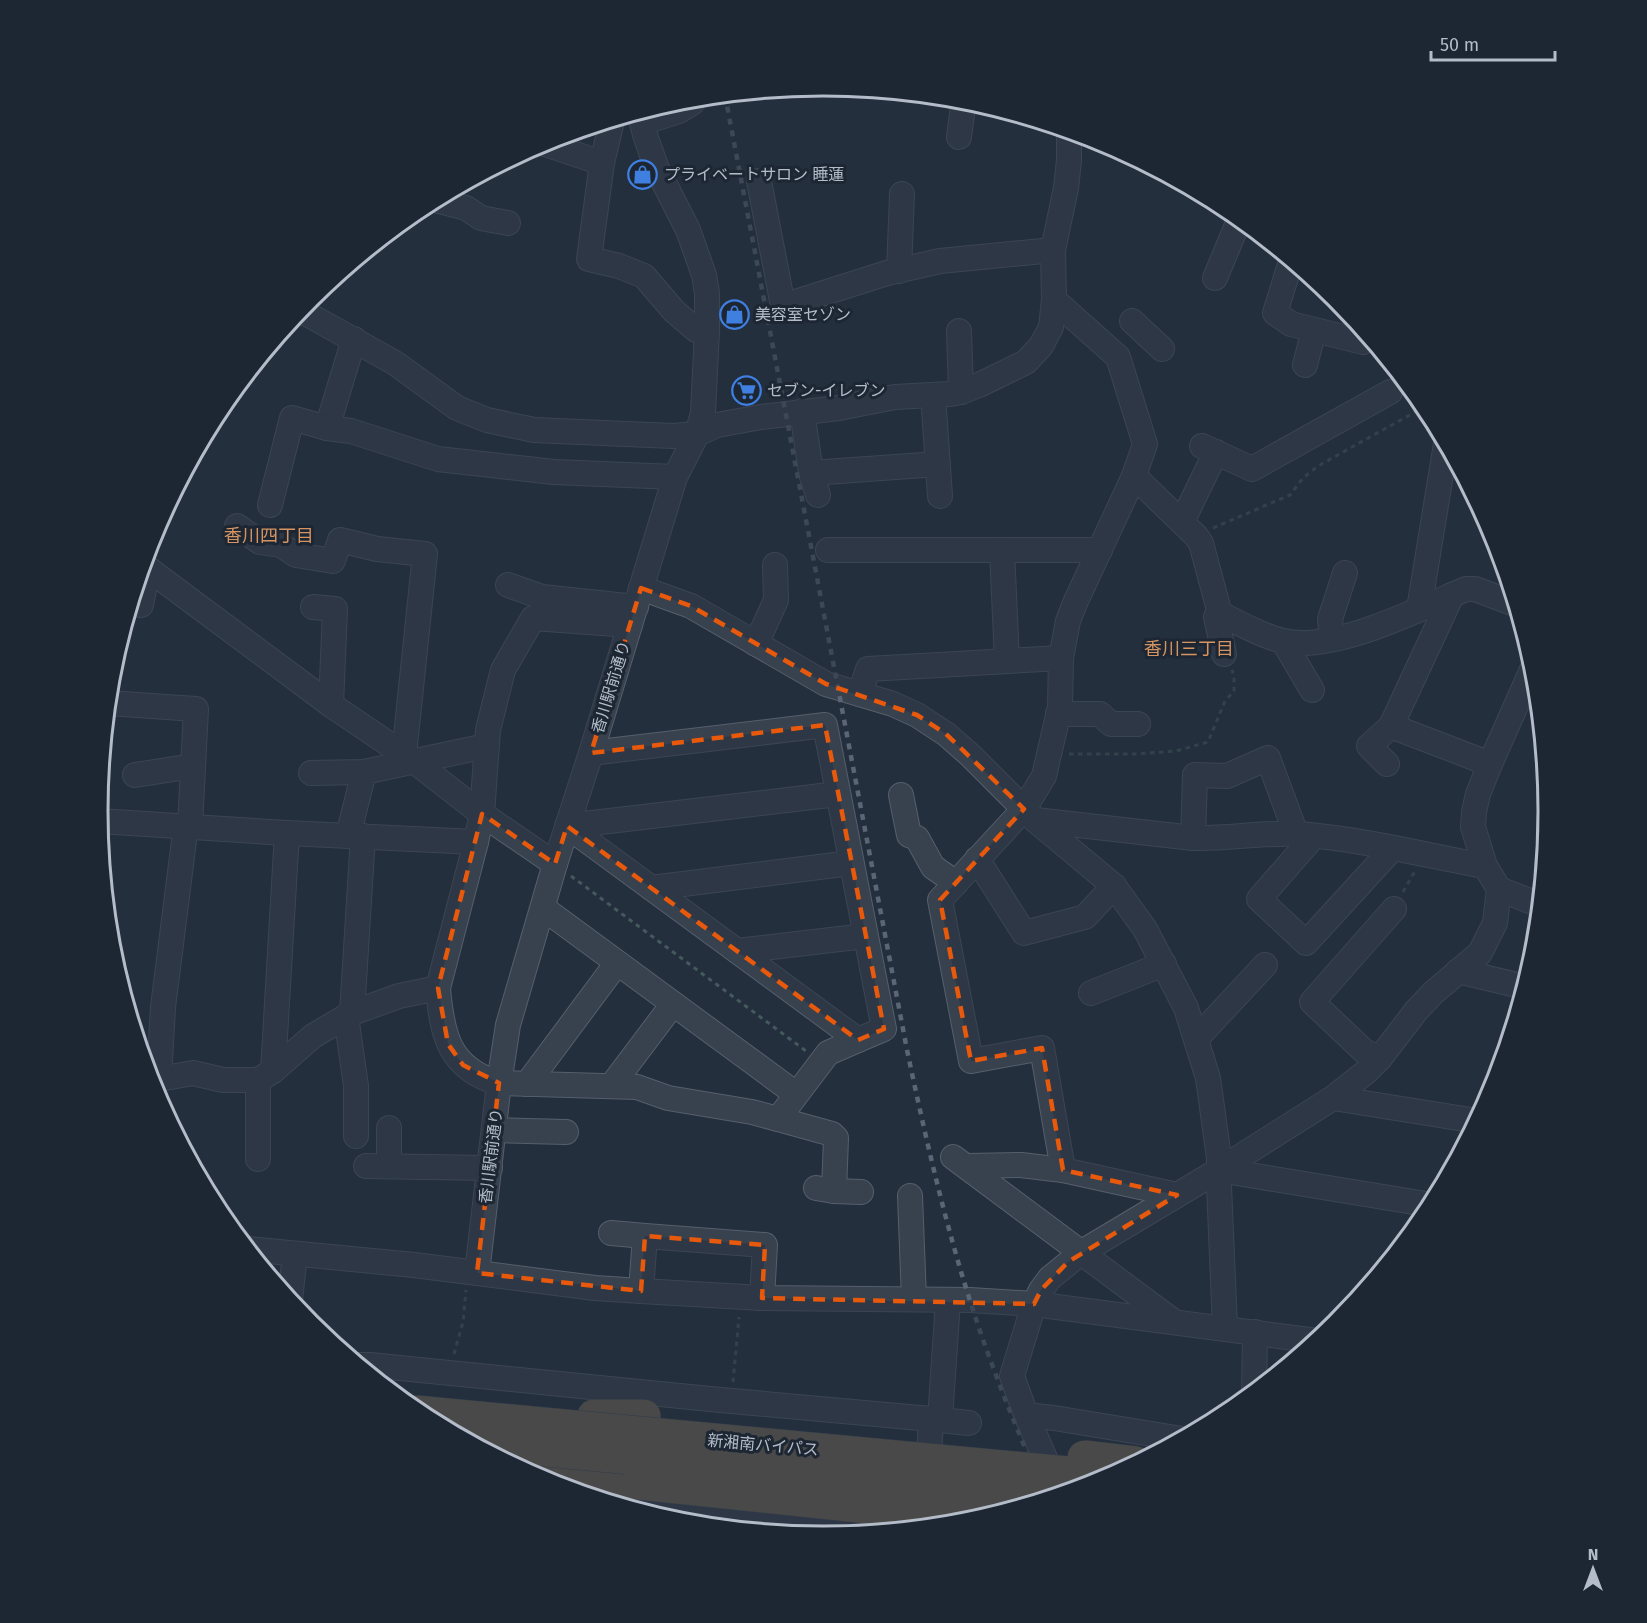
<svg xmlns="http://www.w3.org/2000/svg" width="1647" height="1623" font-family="'Fira Sans','Noto Sans JP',sans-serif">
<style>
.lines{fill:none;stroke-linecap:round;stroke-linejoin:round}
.minor-casing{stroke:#565f6c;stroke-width:26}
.highway-casing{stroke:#434c59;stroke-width:34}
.path{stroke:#44595c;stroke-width:3;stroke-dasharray:4.5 4.5;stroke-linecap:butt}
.minor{stroke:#38414e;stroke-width:24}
.highway{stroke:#746855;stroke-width:33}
.rail{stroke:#5a6575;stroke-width:4.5;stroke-dasharray:6 6;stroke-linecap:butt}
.highway-bridge-casing{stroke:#434c59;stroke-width:34;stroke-linecap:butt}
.highway-bridge{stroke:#746855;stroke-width:33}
.marked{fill:none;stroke:#e8590c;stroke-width:4.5;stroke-dasharray:12 8;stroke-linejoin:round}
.labels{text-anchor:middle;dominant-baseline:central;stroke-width:6;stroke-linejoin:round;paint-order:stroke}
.poi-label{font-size:16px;fill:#b4bcc9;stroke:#1d2633;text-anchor:start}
.street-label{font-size:16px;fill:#b4bcc9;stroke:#1d2633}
.neighbourhood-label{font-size:18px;fill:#d59563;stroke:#1d2633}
.rim{fill:none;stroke:#b4bcc9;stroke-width:3}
</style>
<rect width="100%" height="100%" fill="#242f3e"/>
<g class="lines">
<defs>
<g id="minor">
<path d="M612,121l-10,42 -13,96 30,7 25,10 30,35 22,19h11"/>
<path d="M642,123l37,-12 13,-8 -1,-5"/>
<path d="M959,137l5,-38"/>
<path d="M542,143l60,20"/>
<path d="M759,181l24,125 104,-33 53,-12 113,-11"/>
<path d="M435,200l31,8 15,10 27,5"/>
<path d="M1291,261l-16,52 16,11 72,18 3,-9"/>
<path d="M899,271l3,-77"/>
<path d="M1215,278l25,-60"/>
<path d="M1054,300l64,57 27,87 -11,32 -59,127 -7,18 -7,37 -1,49 -16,69 -20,33 -84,91 31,161 71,-13 21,122"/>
<path d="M300,310l95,53 62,45 30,12 47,10 139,6 24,-2 20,-9 44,-8 78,-9 56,-11 55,-3 11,-2 18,-7 47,-23 15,-16 10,-19 3,-27 -1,-50 13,-62 3,-28v-29"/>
<path d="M1132,321l30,28"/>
<path d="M959,331l2,61"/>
<path d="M1305,365l9,-35"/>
<path d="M933,395l7,101"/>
<path d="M802,411l9,62 7,22"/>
<path d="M327,428l27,-89"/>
<path d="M1202,446l50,23 138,-77"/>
<path d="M811,473l127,-9"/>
<path d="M1134,476l62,60 5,7 19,71c20,9 41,22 63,27 50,12 136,-32 183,-52h9l40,15"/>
<path d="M270,505l22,-87 35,10 24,3 87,28 116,13 121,5"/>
<path d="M1182,522l34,-70"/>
<path d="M237,526l23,16 21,3 15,10 37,6 7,-21 37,9 48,5 -21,201"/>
<path d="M828,550h272"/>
<path d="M1002,550l5,111"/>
<path d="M143,565l188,140 83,56 68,53 73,50"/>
<path d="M508,585l34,12 94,10"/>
<path d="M641,588l50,18 135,78 67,20 24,11 29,19 24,21 65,65 79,66 31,43 41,79 22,70 11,80v27l6,143"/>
<path d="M132,603l9,2 7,-36"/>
<path d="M313,607l22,2 -4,96"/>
<path d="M1419,609l27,-165"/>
<path d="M1220,614l-4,3 8,37"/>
<path d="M1337,638l-6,-9 -1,-10 15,-46"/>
<path d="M1283,641l29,49"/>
<path d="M756,644l20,-44 -1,-35"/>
<path d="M860,694l8,-25 193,-11"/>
<path d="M108,703l88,6 -6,117"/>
<path d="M1058,714h42l11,10h27"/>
<path d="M1391,726l99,38"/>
<path d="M591,753l234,-28 59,304 -26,11 -291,-214 271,-32"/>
<path d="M1387,764l-18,-18 22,-20 61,-131"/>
<path d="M311,773l53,-1 122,-26"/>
<path d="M135,775l58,-9"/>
<path d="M901,795l8,40 8,3 16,29 23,16"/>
<path d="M1035,820l158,18c35,1 70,-6 106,-4 63,5 125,21 186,32"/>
<path d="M98,821l189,12 189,9"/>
<path d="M348,836l16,-64"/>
<path d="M1314,836l-55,63 47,44 87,-95"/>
<path d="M1193,838l2,-63 32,1 41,-18 28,76"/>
<path d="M977,859l47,74 61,-16 29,-31"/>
<path d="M651,888l200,-25"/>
<path d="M1499,889l41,16"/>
<path d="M543,908l253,186"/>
<path d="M737,951l128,-15"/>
<path d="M1458,971l67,16"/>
<path d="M438,988l38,-146 6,-28 6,-84 15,-60 30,-52 97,7"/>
<path d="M1091,993l73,-29"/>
<path d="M352,1013l11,-177"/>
<path d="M346,1016l10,70v50"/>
<path d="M1196,1039l69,-74"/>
<path d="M1380,1058l-15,-6 -53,-50 82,-93"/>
<path d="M273,1071l14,-238"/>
<path d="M150,1079h9l34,-6 30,7h35l15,-9 40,-35 39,-23 47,-17 39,-8c4,47 11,81 61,95l138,4 31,11 84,14 26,7 50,-66 30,-13"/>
<path d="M159,1079l4,-72 23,-182"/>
<path d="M258,1080v79"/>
<path d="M527,1084l90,-121"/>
<path d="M612,1085l61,-81"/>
<path d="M1333,1098l144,23"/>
<path d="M778,1119l54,15 4,4 -2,53"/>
<path d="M494,1130l72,2"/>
<path d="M953,1157l220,164"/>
<path d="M366,1166l124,2"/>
<path d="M389,1166v-38"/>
<path d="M968,1166l53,-1 42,5 114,25"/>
<path d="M1219,1170l213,35"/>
<path d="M816,1188l18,3 27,1"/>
<path d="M910,1196l4,103"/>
<path d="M611,1233l34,3"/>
<path d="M248,1249l166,16 181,23 46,3 121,7 208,2 64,4 283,37"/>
<path d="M477,1273l22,-190 9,-58 47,-161 36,-111 84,-276 22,-43 6,-21 4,-83v-37l-3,-18 -16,-45 -31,-61 -11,-31 -7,-26"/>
<path d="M641,1291l4,-55 120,9 -3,53"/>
<path d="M290,1300l5,-46"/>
<path d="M359,1365h11l340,34 221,20 -3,56"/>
<path d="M1254,1393l1,-61"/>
<path d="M1026,1415l28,3 128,21"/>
<path d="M931,1419l38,4"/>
<path d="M940,1420l8,-120"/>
<path d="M1056,1483l-30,-68 -14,-39 22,-72 7,-14 9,-12 32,-26 137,-82 114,-72 33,-26 14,-14 36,-47 17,-18 47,-40 15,-30 4,-34 -14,-23 -12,-39 1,-15 4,-18 12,-30 44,-99"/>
<path d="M596,1497l306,33"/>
</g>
<g id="highway">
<path d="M594,1416h50"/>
<path d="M496,1456l68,16 74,11"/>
</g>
</defs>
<use href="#minor" class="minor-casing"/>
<use href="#highway" class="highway-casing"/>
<g class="path">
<path d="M1213,528l77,-33 13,-17 15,-12 108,-60"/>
<path d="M1069,754h67l40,-3 32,-9 17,-41 9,-10v-14l-2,-7"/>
<path d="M571,876l235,175"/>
<path d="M1403,892l12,-21"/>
<path d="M454,1354l9,-32 3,-32"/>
<path d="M733,1382l6,-65"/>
</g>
<use href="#minor" class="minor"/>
<use href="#highway" class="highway"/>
<path class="rail" d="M725,95l182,955c22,104 46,209 83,309 17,47 37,94 57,140"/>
<defs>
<g id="highway-bridge">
<path d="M416,1412l695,65"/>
<path d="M473,1443l577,55"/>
<path d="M1084,1457l52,6"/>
<path d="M638,1483l257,27 89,8"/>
</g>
</defs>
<use href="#highway-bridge" class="highway-bridge-casing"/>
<use href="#highway-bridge" class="highway-bridge"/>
</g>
<path d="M0 0H1647V1623H0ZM641,588l50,18 135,78 91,31 29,19 78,75 -84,91 31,161 71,-13 21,122 114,25 -109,67 -27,28 -7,14 -272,-6 3,-53 -120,-9 -4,55 -164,-18 22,-190 -36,-18 -15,-21 -10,-56 44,-174 73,50 12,-38 291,214 26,-11 -59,-304 -234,28z" fill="#242f3e" fill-opacity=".55" fill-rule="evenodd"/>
<path class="marked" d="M641,588l50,18 135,78 91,31 29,19 78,75 -84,91 31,161 71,-13 21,122 114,25 -109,67 -27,28 -7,14 -272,-6 3,-53 -120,-9 -4,55 -164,-18 22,-190 -36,-18 -15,-21 -10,-56 44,-174 73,50 12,-38 291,214 26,-11 -59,-304 -234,28z"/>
<defs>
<symbol id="shop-ring" viewBox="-11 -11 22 22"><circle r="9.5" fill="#1d2633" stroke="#3f7fe0" stroke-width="1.5"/><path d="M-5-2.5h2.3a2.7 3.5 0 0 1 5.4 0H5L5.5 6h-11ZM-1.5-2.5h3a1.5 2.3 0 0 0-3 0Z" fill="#3f7fe0"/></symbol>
<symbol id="supermarket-ring" viewBox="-11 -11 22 22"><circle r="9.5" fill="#1d2633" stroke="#3f7fe0" stroke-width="1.5"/><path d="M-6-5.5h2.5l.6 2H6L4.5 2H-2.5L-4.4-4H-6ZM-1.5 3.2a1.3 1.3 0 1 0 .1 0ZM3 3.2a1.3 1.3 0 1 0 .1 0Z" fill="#3f7fe0"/></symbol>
</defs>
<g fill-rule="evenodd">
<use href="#shop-ring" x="626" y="158" width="33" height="33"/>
<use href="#shop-ring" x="718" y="298" width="33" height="33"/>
<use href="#supermarket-ring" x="730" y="374" width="33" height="33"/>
</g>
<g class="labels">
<g class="poi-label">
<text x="664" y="174">プライベートサロン 睡蓮</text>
<text x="755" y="314">美容室セゾン</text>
<text x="767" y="390">セブン-イレブン</text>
</g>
<g class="street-label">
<text transform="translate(611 687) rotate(-73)">香川駅前通り</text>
<text transform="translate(491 1156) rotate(-83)">香川駅前通り</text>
<text transform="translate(763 1445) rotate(5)">新湘南バイパス</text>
</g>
<g class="neighbourhood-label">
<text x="269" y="536">香川四丁目</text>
<text x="1189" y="649">香川三丁目</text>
</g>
</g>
<path d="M0 0H1647V1623H0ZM108 811a715 715 0 1 1 1430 0a715 715 0 1 1-1430 0Z" fill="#1d2633" fill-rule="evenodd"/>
<path class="rim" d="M108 811a715 715 0 1 1 1430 0a715 715 0 1 1-1430 0Z"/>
<g transform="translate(1593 1569)" stroke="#1d2633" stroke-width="4.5" paint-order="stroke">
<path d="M0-4.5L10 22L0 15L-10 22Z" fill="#b4bcc9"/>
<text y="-9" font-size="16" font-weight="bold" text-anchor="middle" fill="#b4bcc9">N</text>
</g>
<path d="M1431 51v9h124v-9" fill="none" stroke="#b4bcc9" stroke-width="3"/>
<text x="1440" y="51" font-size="18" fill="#b4bcc9" stroke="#1d2633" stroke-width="4.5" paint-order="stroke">50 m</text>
</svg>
